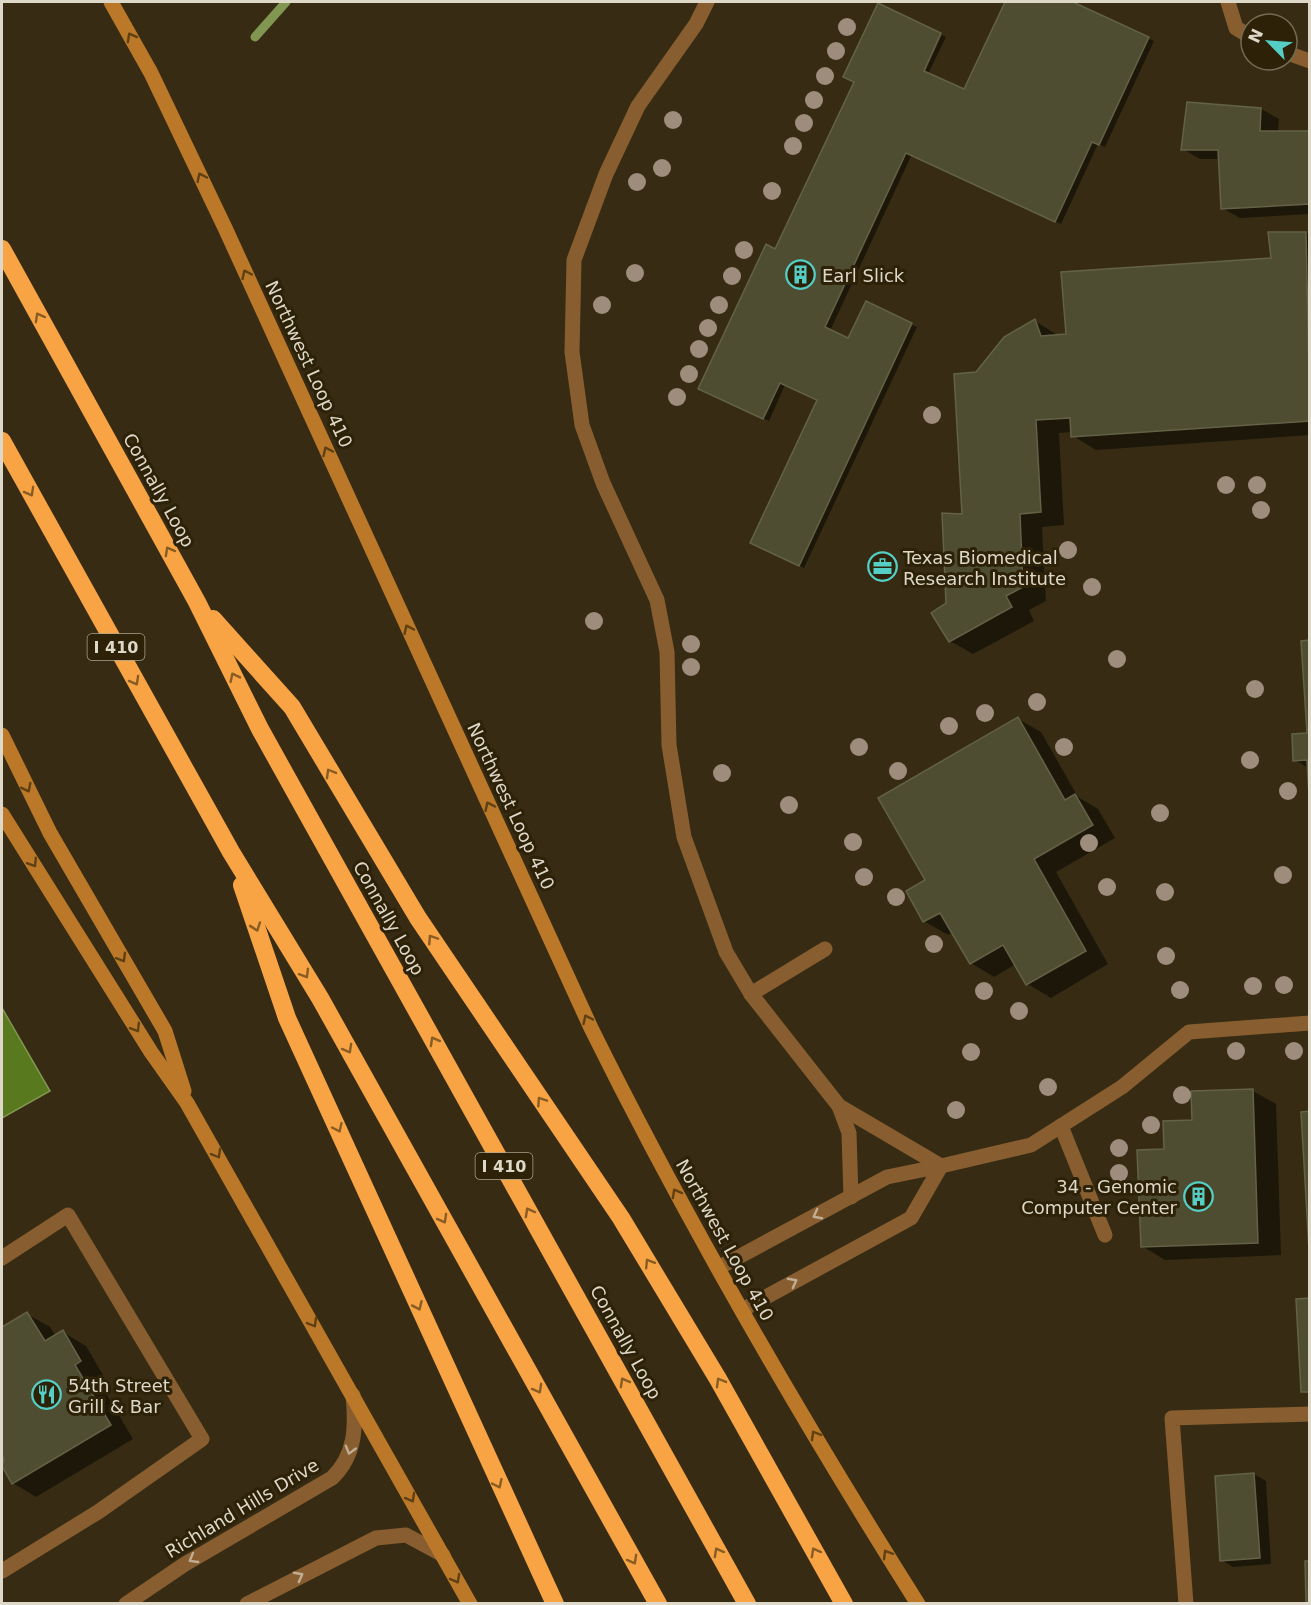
<svg xmlns="http://www.w3.org/2000/svg" width="1311" height="1605" font-family="'DejaVu Sans',sans-serif">
<style>
.water{fill:#58791e;stroke:#809651;stroke-width:1.5}
.shadow{fill:#0007}
.lines{fill:none;stroke-linecap:round;stroke-linejoin:round}
.stream{stroke:#809651;stroke-width:9}
.building{fill:#4e4d32;stroke:#636246;stroke-width:1.5}
.service{stroke:#885e31;stroke-width:15}
.tertiary{stroke:#885e31;stroke-width:15}
.secondary{stroke:#bb7828;stroke-width:15}
.motorway{stroke:#f8a445;stroke-width:18}
.tree{fill:#9e8c7c}
.oneway{stroke:#5f4013}
.oneway2{stroke:#885c23}
.oneway3{stroke:#c0ad94}
.labels{text-anchor:middle;dominant-baseline:central;stroke-width:6;stroke-linejoin:round;paint-order:stroke}
.shield{fill:#2d2208;stroke:#a9a18f;stroke-width:1.5}
.shield-label{font-size:16px;font-weight:bold;fill:#ded8c9}
.poi-label{font-size:18px;fill:#ded8c9;stroke:#2d2208;text-anchor:start}
.street-label{font-size:18px;fill:#ded8c9;stroke:#2d2208}
</style>
<rect width="100%" height="100%" fill="#372c13"/>
<path class="water" d="M2,1008l48,83 -48,27z"/>
<g class="shadow">
<path d="M1006,2h64l84,39 -49,106 -7,-3 -37,80 -149,-70 -82,177 19,9 17,-37 51,24 -113,241 -47,-22 62,-146 -34,-15 -16,36 -64,-30 71,-140 143,-174 3,1 20,-43 4,2 -18,37 36,17z"/>
<path d="M1261,109l18,10 -1,13 32,1v81l-70,4 -18,-10 -2,-49h-20l-17,-10z"/>
<path d="M1306,233l4,2v200l-214,15 -23,-14 -1,-4 -13,1 5,92 -22,2 4,74 -17,9 5,11 -61,33 -23,-13 -2,-37 16,-88 13,-142 58,-53 24,15 8,-1 206,-76z"/>
<path d="M1018,719l23,13 37,65 20,12 17,29 -59,34 52,92 -57,34 -23,-14 -12,-20 -22,13 -23,-14 -18,-31 -5,3 -24,-14 -16,-29 19,-12z"/>
<path d="M1308,735v33l-13,-8z"/>
<path d="M1253,1091l23,13 5,151 -116,5 -23,-14 24,-95 28,-29z"/>
<path d="M27,1314l23,13 6,9 7,-4 23,14 17,29 -6,3 36,61 -97,58 -23,-14 -11,-20 4,-3 -4,-8v-123z"/>
<path d="M1254,1474l12,7 5,83 -38,3 -12,-7z"/>
</g>
<g class="lines">
<path class="stream" d="M255,37l31,-35"/>
</g>
<g class="building">
<path d="M1005,2h68l76,35 -50,108 -7,-3 -37,80 -149,-69 -81,174 23,11 18,-37 46,22 -113,243 -49,-23 67,-143 -37,-17 -17,36 -65,-30 68,-145 9,5 79,-167 -11,-5 35,-74 63,30 -17,38 40,18z"/>
<path d="M1187,102l74,6 -1,23h50v73l-89,5 -3,-59h-37z"/>
<path d="M1268,232h38l4,189 -239,16 -1,-19 -34,2 5,92 -21,2 3,73 -17,9 6,11 -63,35 -18,-29 15,-10 -4,-90 20,1 -8,-140 22,-2 28,-35 31,-18 6,17 25,-2 -5,-62 210,-14z"/>
<path d="M1310,640v173l-3,-53 -14,1 -1,-27 15,-1 -6,-92z"/>
<path d="M1018,717l47,83 10,-6 18,31 -59,34 52,92 -60,34 -23,-40 -33,19 -30,-51 -17,9 -17,-31 19,-11 -47,-82z"/>
<path d="M1253,1089l5,154 -117,4 -4,-97 27,-1 -1,-28 29,-1 -1,-29z"/>
<path d="M1310,1111v156l-9,-155z"/>
<path d="M1310,1298v94h-9l-5,-93z"/>
<path d="M27,1312l18,29 18,-11 18,31 -6,4 36,60 -99,59 -10,-18 2,-7 -2,-4v-128z"/>
<path d="M1254,1473l6,85 -40,3 -5,-85z"/>
<path d="M1305,1561h5v43h-4z"/>
</g>
<g class="lines">
<g class="service">
<path d="M707,2l-11,22 -58,82 -32,68 -32,86 -2,92 10,73 21,58 54,117 10,52 2,93 15,92 42,115 25,42 88,112 102,60 90,-21 91,-58 67,-55 121,-9"/>
<path d="M1228,2l8,26 15,9"/>
<path d="M1287,53l23,8"/>
<path d="M751,994l74,-45"/>
<path d="M839,1106l10,27 2,64"/>
<path d="M1061,1126l44,109"/>
<path d="M2,1258l66,-43 134,224 -104,73 -96,59"/>
<path d="M718,1268l169,-91 54,-11 -30,52 -169,92"/>
<path d="M1186,1604l-14,-186 138,-4"/>
</g>
<g class="tertiary">
<path d="M126,1604l59,-40 147,-86c24,-23 24,-52 21,-83"/>
<path d="M247,1604l129,-66 30,-3 37,20"/>
</g>
<g class="secondary">
<path d="M111,2l40,71 75,157 365,798c98,198 209,389 327,576"/>
<path d="M2,735l48,98 115,198 19,60"/>
<path d="M2,814l149,238 36,51 283,501"/>
</g>
<g class="motorway">
<path d="M2,249l195,353 63,127 487,875"/>
<path d="M2,441l229,411 89,146 338,606"/>
<path d="M213,619l79,88 126,211 203,300 97,161 126,225"/>
<path d="M242,885l45,133 268,586"/>
</g>
</g>
<g class="tree">
<circle cx="847" cy="27" r="9"/>
<circle cx="836" cy="51" r="9"/>
<circle cx="825" cy="76" r="9"/>
<circle cx="814" cy="100" r="9"/>
<circle cx="673" cy="120" r="9"/>
<circle cx="804" cy="123" r="9"/>
<circle cx="793" cy="146" r="9"/>
<circle cx="662" cy="168" r="9"/>
<circle cx="637" cy="182" r="9"/>
<circle cx="772" cy="191" r="9"/>
<circle cx="744" cy="250" r="9"/>
<circle cx="635" cy="273" r="9"/>
<circle cx="732" cy="276" r="9"/>
<circle cx="602" cy="305" r="9"/>
<circle cx="719" cy="305" r="9"/>
<circle cx="708" cy="328" r="9"/>
<circle cx="699" cy="349" r="9"/>
<circle cx="689" cy="374" r="9"/>
<circle cx="677" cy="397" r="9"/>
<circle cx="932" cy="415" r="9"/>
<circle cx="1226" cy="485" r="9"/>
<circle cx="1257" cy="485" r="9"/>
<circle cx="1261" cy="510" r="9"/>
<circle cx="1068" cy="550" r="9"/>
<circle cx="1092" cy="587" r="9"/>
<circle cx="594" cy="621" r="9"/>
<circle cx="691" cy="644" r="9"/>
<circle cx="1117" cy="659" r="9"/>
<circle cx="691" cy="667" r="9"/>
<circle cx="1255" cy="689" r="9"/>
<circle cx="1037" cy="702" r="9"/>
<circle cx="985" cy="713" r="9"/>
<circle cx="949" cy="726" r="9"/>
<circle cx="859" cy="747" r="9"/>
<circle cx="1064" cy="747" r="9"/>
<circle cx="1250" cy="760" r="9"/>
<circle cx="898" cy="771" r="9"/>
<circle cx="722" cy="773" r="9"/>
<circle cx="1288" cy="791" r="9"/>
<circle cx="789" cy="805" r="9"/>
<circle cx="1160" cy="813" r="9"/>
<circle cx="853" cy="842" r="9"/>
<circle cx="1089" cy="843" r="9"/>
<circle cx="1283" cy="875" r="9"/>
<circle cx="864" cy="877" r="9"/>
<circle cx="1107" cy="887" r="9"/>
<circle cx="1165" cy="892" r="9"/>
<circle cx="896" cy="897" r="9"/>
<circle cx="934" cy="944" r="9"/>
<circle cx="1166" cy="956" r="9"/>
<circle cx="1284" cy="985" r="9"/>
<circle cx="1253" cy="986" r="9"/>
<circle cx="1180" cy="990" r="9"/>
<circle cx="984" cy="991" r="9"/>
<circle cx="1019" cy="1011" r="9"/>
<circle cx="1236" cy="1051" r="9"/>
<circle cx="1294" cy="1051" r="9"/>
<circle cx="971" cy="1052" r="9"/>
<circle cx="1048" cy="1087" r="9"/>
<circle cx="1182" cy="1095" r="9"/>
<circle cx="956" cy="1110" r="9"/>
<circle cx="1151" cy="1125" r="9"/>
<circle cx="1119" cy="1148" r="9"/>
<circle cx="1119" cy="1173" r="9"/>
</g>
<defs><path id="oneway-chevron" d="M-2-3.5L2.5 0L-2 3.5" fill="none" stroke-width="1.6" stroke-linecap="round" stroke-linejoin="round" transform="scale(1.5)"/></defs>
<g class="oneway">
<use href="#oneway-chevron" transform="translate(131 37) rotate(-119)"/>
<use href="#oneway-chevron" transform="translate(201 177) rotate(-115)"/>
<use href="#oneway-chevron" transform="translate(246 274) rotate(-115)"/>
<use href="#oneway-chevron" transform="translate(327 451) rotate(-115)"/>
<use href="#oneway-chevron" transform="translate(408 629) rotate(-115)"/>
<use href="#oneway-chevron" transform="translate(27 788) rotate(63)"/>
<use href="#oneway-chevron" transform="translate(489 806) rotate(-115)"/>
<use href="#oneway-chevron" transform="translate(33 863) rotate(58)"/>
<use href="#oneway-chevron" transform="translate(122 958) rotate(59)"/>
<use href="#oneway-chevron" transform="translate(587 1019) rotate(-115)"/>
<use href="#oneway-chevron" transform="translate(136 1028) rotate(58)"/>
<use href="#oneway-chevron" transform="translate(217 1154) rotate(60)"/>
<use href="#oneway-chevron" transform="translate(676 1193) rotate(-119)"/>
<use href="#oneway-chevron" transform="translate(313 1323) rotate(60)"/>
<use href="#oneway-chevron" transform="translate(815 1435) rotate(-120)"/>
<use href="#oneway-chevron" transform="translate(411 1498) rotate(61)"/>
<use href="#oneway-chevron" transform="translate(887 1554) rotate(-121)"/>
<use href="#oneway-chevron" transform="translate(456 1579) rotate(61)"/>
</g>
<g class="oneway2">
<use href="#oneway-chevron" transform="translate(39 317) rotate(-119)"/>
<use href="#oneway-chevron" transform="translate(30 492) rotate(61)"/>
<use href="#oneway-chevron" transform="translate(169 551) rotate(-119)"/>
<use href="#oneway-chevron" transform="translate(234 677) rotate(-116)"/>
<use href="#oneway-chevron" transform="translate(135 681) rotate(61)"/>
<use href="#oneway-chevron" transform="translate(330 773) rotate(-120)"/>
<use href="#oneway-chevron" transform="translate(256 927) rotate(71)"/>
<use href="#oneway-chevron" transform="translate(432 939) rotate(-123)"/>
<use href="#oneway-chevron" transform="translate(305 974) rotate(59)"/>
<use href="#oneway-chevron" transform="translate(434 1041) rotate(-119)"/>
<use href="#oneway-chevron" transform="translate(348 1049) rotate(61)"/>
<use href="#oneway-chevron" transform="translate(541 1101) rotate(-124)"/>
<use href="#oneway-chevron" transform="translate(338 1128) rotate(65)"/>
<use href="#oneway-chevron" transform="translate(529 1212) rotate(-119)"/>
<use href="#oneway-chevron" transform="translate(443 1219) rotate(61)"/>
<use href="#oneway-chevron" transform="translate(649 1263) rotate(-122)"/>
<use href="#oneway-chevron" transform="translate(418 1306) rotate(66)"/>
<use href="#oneway-chevron" transform="translate(624 1382) rotate(-119)"/>
<use href="#oneway-chevron" transform="translate(720 1382) rotate(-120)"/>
<use href="#oneway-chevron" transform="translate(538 1389) rotate(61)"/>
<use href="#oneway-chevron" transform="translate(498 1484) rotate(65)"/>
<use href="#oneway-chevron" transform="translate(718 1552) rotate(-119)"/>
<use href="#oneway-chevron" transform="translate(815 1552) rotate(-119)"/>
<use href="#oneway-chevron" transform="translate(633 1560) rotate(61)"/>
</g>
<g class="oneway3">
<use href="#oneway-chevron" transform="translate(817 1215) rotate(152)"/>
<use href="#oneway-chevron" transform="translate(793 1282) rotate(-28)"/>
<use href="#oneway-chevron" transform="translate(350 1450) rotate(106)"/>
<use href="#oneway-chevron" transform="translate(193 1559) rotate(150)"/>
<use href="#oneway-chevron" transform="translate(299 1576) rotate(-28)"/>
</g>
<defs>
<symbol id="building-ring" viewBox="-11 -11 22 22"><circle r="9.5" fill="#2d2208" stroke="#55cec6" stroke-width="1.5"/><path d="M-4-6H4V6H1V3H-1V6H-4ZM-2.5-4.3h1.7v1.8h-1.7ZM.8-4.3h1.7v1.8H.8ZM-2.5-1h1.7V.8h-1.7ZM.8-1h1.7V.8H.8Z" fill="#55cec6"/></symbol>
<symbol id="office-ring" viewBox="-11 -11 22 22"><circle r="9.5" fill="#2d2208" stroke="#55cec6" stroke-width="1.5"/><path d="M-6-3h4V-5.5h4V-3h4V5H-6ZM-1-4.5V-3h2v-1.5ZM-6 0V1H6V0Z" fill="#55cec6"/></symbol>
<symbol id="restaurant-ring" viewBox="-11 -11 22 22"><circle r="9.5" fill="#2d2208" stroke="#55cec6" stroke-width="1.5"/><path d="M-5-6h1v4h1v-4h1v4h1v-4h1v5L-1.5 .5V6h-2V.5L-5-1ZM5-6V6H3V1.5H1.5Q1.5-4 5-6Z" fill="#55cec6"/></symbol>
</defs>
<g fill-rule="evenodd">
<use href="#building-ring" x="784" y="258" width="33" height="33"/>
<use href="#office-ring" x="866" y="550" width="33" height="33"/>
<use href="#building-ring" x="1182" y="1180" width="33" height="33"/>
<use href="#restaurant-ring" x="30" y="1378" width="33" height="33"/>
</g>
<g class="labels">
<g class="shield">
<rect x="87.5" y="634" width="57" height="26" rx="4.5"/>
<rect x="475.5" y="1153" width="57" height="26" rx="4.5"/>
</g>
<g class="shield-label">
<text x="116" y="647">I 410</text>
<text x="504" y="1166">I 410</text>
</g>
<g class="poi-label">
<text x="822" y="275">Earl Slick</text>
<text x="903" y="557">Texas Biomedical<tspan x="903" dy="21">Research Institute</tspan></text>
<text x="1177" y="1186" text-anchor="end">34 - Genomic<tspan x="1177" dy="21">Computer Center</tspan></text>
<text x="68" y="1385">54th Street<tspan x="68" dy="21">Grill &amp; Bar</tspan></text>
</g>
<g class="street-label">
<text transform="translate(309 364) rotate(65)">Northwest Loop 410</text>
<text transform="translate(159 490) rotate(61)">Connally Loop</text>
<text transform="translate(511 806) rotate(65)">Northwest Loop 410</text>
<text transform="translate(389 918) rotate(61)">Connally Loop</text>
<text transform="translate(725 1240) rotate(61)">Northwest Loop 410</text>
<text transform="translate(626 1342) rotate(61)">Connally Loop</text>
<text transform="translate(242 1508) rotate(-31)">Richland Hills Drive</text>
</g>
</g>
<rect width="1311" height="1605" fill="none" stroke="#ded8c9" stroke-width="6"/>
<g transform="translate(1269 42) rotate(295)"><circle r="28" fill="#2d2208" stroke="#746b55" stroke-width="1.5"/>
<path d="M0-4.5L10 22L0 15L-10 22Z" fill="#55cec6"/>
<text y="-9" font-size="16" font-weight="bold" text-anchor="middle" fill="#ded8c9">N</text>
</g>
</svg>
